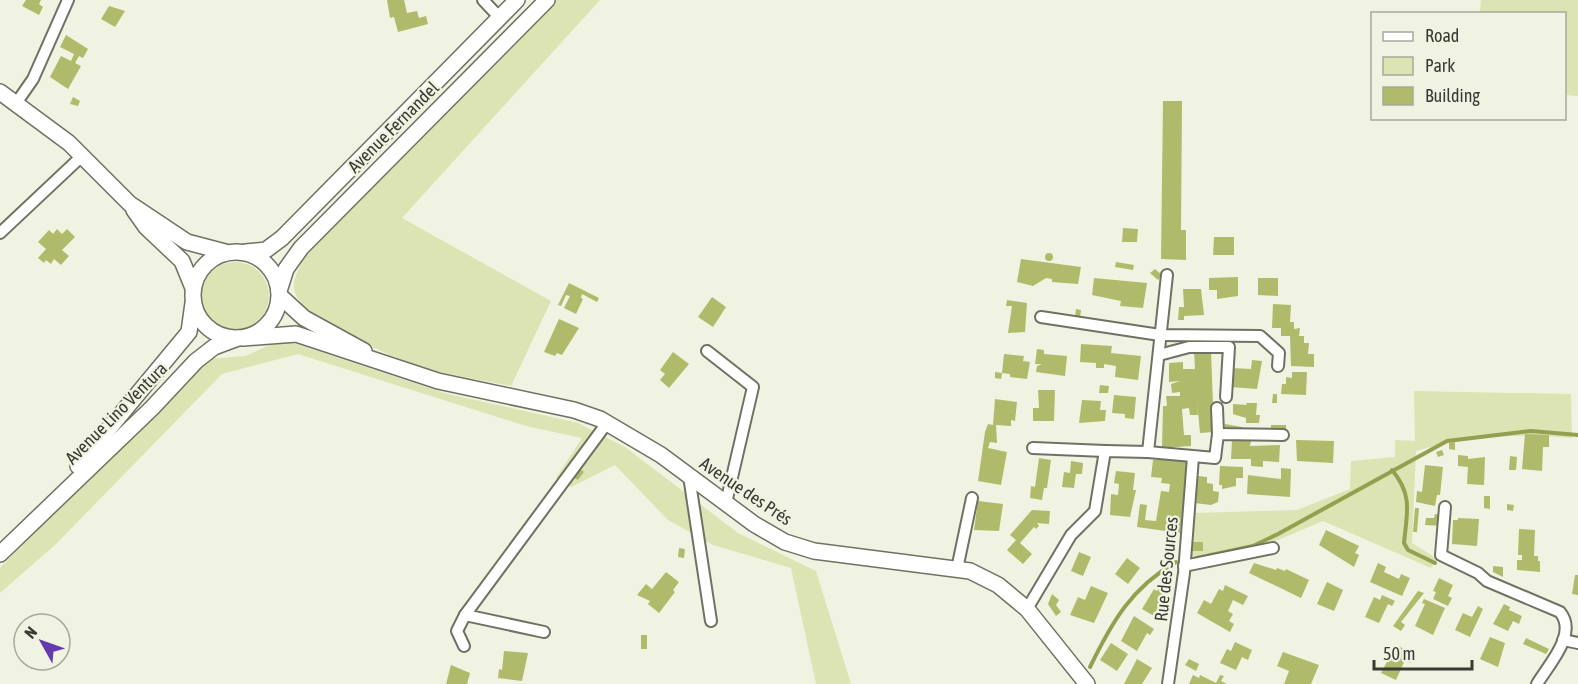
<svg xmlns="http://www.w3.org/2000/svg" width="1578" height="684" font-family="'Asap Condensed',sans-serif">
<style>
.green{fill:#dbe4b2}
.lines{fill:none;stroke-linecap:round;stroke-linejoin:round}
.stream{stroke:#949f4f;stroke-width:4}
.building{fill:#afbb6a}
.street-casing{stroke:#6f7262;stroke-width:14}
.secondary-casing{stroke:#6f7262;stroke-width:18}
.street{stroke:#fff;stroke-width:10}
.secondary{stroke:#fff;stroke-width:15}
.labels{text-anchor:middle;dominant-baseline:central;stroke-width:4.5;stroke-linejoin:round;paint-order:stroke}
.street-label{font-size:18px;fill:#393a33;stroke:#f0f3e1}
</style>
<rect width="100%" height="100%" fill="#f0f3e1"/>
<g class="green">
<path d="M555,0h45l-198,218 149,83 -40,85c-28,-6 -58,-10 -86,-18 -29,-9 -119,-47 -130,-75 -4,-12 4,-24 9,-35z"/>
<path d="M1481,0h97v96l-13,-1 -1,-81 -84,-1z"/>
<circle cx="235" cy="296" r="34"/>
<path d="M275,343h18l151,50 134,30 47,24 113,86 78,38 35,113h-35l-25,-116 -78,-23 -45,-25 -53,-55 -44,22 -15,-9 26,-40 -56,-12 -228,-72 -76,20 -166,170 -56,49v-25l194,-198 15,-11 36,-3z"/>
<path d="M1414,391l157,3 1,44c-55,-5 -104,-2 -156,13l-4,92 25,16 -6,9 -108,-47 -64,27 -70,14 4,-49 104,-3 53,-21 1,-28 44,-4v-17l20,1z"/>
</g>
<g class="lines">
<g class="stream">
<path d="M1392,470c21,25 15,42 12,73l4,7 27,13"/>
<path d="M1197,558l56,-12 25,-12 169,-93 84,-10 47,4"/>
<path d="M1090,667c22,-45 41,-79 86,-105"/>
</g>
</g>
<g class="building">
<path d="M26,0h15l-2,4 4,3 -4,8 -17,-9z"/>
<path d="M387,0h17l3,13 10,-2 2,7 7,-2 2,8 -30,8 -4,-15 -4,1z"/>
<path d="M109,6l16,5 -10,16 -14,-8z"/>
<path d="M66,35l22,14 -5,9 -4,-2 -4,7 6,3 -13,23 -18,-12 11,-21 10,5 3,-7 -14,-7z"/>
<path d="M73,97l7,4 -2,5 -8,-2z"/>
<path d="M1163,101h19l-1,129h5v30l-25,-1z"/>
<path d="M1123,228l15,1 -1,13h-15z"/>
<path d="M57,229l5,5 5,-5 8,8 -13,13 7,6 -8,9 -7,-6 -3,5 -5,-4 -2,3 -6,-5 8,-9 -8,-7 11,-12 4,4z"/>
<path d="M1214,237h20v18h-21z"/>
<circle cx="1049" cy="257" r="4"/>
<path d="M1021,259l60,8 -3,17 -26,-2v-3l-6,-1 -13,8 -16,-4z"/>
<path d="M1116,262l18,3 -1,5 -18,-3z"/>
<path d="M1155,269l7,6 -4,5 -8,-7z"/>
<path d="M1238,277v19l-21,3v-9h-8v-12z"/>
<path d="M1094,278l53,5 -4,25 -23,-2 1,-5 -29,-6z"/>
<path d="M1258,278h20v18l-20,-1z"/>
<path d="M569,283l30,15 -2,4 -15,-8 -1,4 2,1 -7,15 -12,-6 6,-12 -4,-1 -5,11 -3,-1z"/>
<path d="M1183,289h18l3,26 -20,1v4h-6l1,-13h5z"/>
<path d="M712,297l14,10 -13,20 -15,-10z"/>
<path d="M1007,300l20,3 -2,29 -17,1 4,-27h-6z"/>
<path d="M1273,304l18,1 -1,17h4v7l6,-1 -1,8h5v7h5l-1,11h6v13l-23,-1 -1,-30h-9v-8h-9z"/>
<path d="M1076,309l5,1 -1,8h-5z"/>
<path d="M559,319l20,9 -17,27 -5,-2 -2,3 -11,-4z"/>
<path d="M1081,344l31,2 -1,7 30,3 -3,24 -23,-3 1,-11 -12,-2v4h-8v-5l-16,-1z"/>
<path d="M1037,349l7,1v4l23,2 -2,20 -29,-4 1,-6 5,-2h-7z"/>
<path d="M1194,351h17l3,81 -14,1 -3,-32 1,14h-8l-1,-7 -7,1 2,26h7v11l-29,2 1,-42h4l-1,-10h14v-4l-8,1 -1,-9 9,-3 -11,1v-19l14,-1v7h12z"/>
<path d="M673,352l16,12 -20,24 -9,-8 5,-6 -5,-4z"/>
<path d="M1004,354l20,2 -1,5 7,1 -3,17 -17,-2v-3l-8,-1 -1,6 -6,-1v-6l7,1z"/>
<path d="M1252,360l10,1 -5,28 -27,-2 2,-19 19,1z"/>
<path d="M1292,372h15l-1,23 -25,-1 1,-10h4v-7l6,1z"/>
<path d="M1100,385l9,1 -1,7h-9z"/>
<path d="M1038,390h17l-1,31h-21v-13h6z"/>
<path d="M1273,394h4v9h-5z"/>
<path d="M1114,395l22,2 -2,22 -9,-1v-4l-13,-1z"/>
<path d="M995,399l22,3 -2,19 -4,-1v6l-15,-1 1,18 -7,-1 -2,6 19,4 -6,33 -23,-4 7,-49 3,-8 5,1z"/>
<path d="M1082,400l19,1 -1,9h6l-1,11 -26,2z"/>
<path d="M1246,403h11l-1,12h4l-1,8h-13v-5l-13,-4v-10l14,1z"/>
<path d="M1225,424l17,3 -1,5 -17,-1z"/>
<path d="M1271,425h15v7l-15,1z"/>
<path d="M1525,434l24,1v12h-6l-1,24 -20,-2z"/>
<path d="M1232,440l19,1 -1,5 30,-1 -1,17 -16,-1v6l-12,-1v-7h-20z"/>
<path d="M1296,440l38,1 -1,22 -36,-2z"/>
<path d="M1449,442h6v8l-6,-1z"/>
<path d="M1442,450l2,5 -6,2 -2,-5z"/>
<path d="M1458,455l10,1v3l17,-2 -1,28 -17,-1 1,-17 -10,-1z"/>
<path d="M1510,456l7,1 -1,13h-7z"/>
<path d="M1039,458l12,2 -4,28h-3l-2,12 -12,-2 1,-12 4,1z"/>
<path d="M1165,459l23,2 -8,72 -43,-6 3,-23 7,1 -2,15 11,1 5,-30 8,1 1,-8 -9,-1 1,-5 -11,-1 2,-17z"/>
<path d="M1071,461l12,2 -1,11h-6l-2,14 -12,-1 2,-15 6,1z"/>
<path d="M1425,465l18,2 -3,28h-3l-2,11 -19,-4 1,-11 5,1z"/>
<path d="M1220,466l23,1v11h-7v8l-14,3v-4h-3z"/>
<path d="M579,468l5,4 -6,8 -5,-3z"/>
<path d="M1281,468l10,1 -1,28 -43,-3 1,-19 33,4z"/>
<path d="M1116,471l19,2 -2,17h3l-6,27 -20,-2 1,-21 7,1 1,-11 -5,-1z"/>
<path d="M1198,476l9,1v6l6,1v7l6,1 -1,10 -7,3 -17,-2z"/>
<path d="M1484,496h6v13l-6,-1z"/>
<path d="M978,501l25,3 -4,27 -25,-1z"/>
<path d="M1507,504l7,1 -1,6 -6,-1z"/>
<path d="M1415,508h4l-2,24h-4z"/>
<path d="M1032,510l18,1 -1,13 -12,-1 2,3 -3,3 -2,-2 -14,16 12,11 -9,10 -16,-14 9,-10 -6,-5z"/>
<path d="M1435,514l8,1 -1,11 -17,-1 1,-7h8z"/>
<path d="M1458,518l21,1 -2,27 -25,-2 1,-24h5z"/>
<path d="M1519,529l16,1 -1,26h4v5h2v11l-23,-2v-10h5v-5h-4z"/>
<path d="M1326,530l33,16 -4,7 4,2 -5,12 -35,-22z"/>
<rect x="1191" y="542" width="12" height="9"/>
<path d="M679,548l6,1 -1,9 -6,-1z"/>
<path d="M1079,552l12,5 -8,19 -12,-5z"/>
<path d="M1127,558l13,10 -12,16 -13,-10z"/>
<path d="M1254,563l22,7 1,-2 8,3 1,-2 23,11 -8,18 -52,-25z"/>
<path d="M1378,563l8,4 -2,5 15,7 2,-5 9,4 -8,18 -32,-14z"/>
<path d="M1493,566l10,1v10l-10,-5z"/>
<path d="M666,572l13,10 -6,8 2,2 -16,21 -11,-9 2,-3 -13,-6 9,-11 6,5z"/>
<path d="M1575,575h3v20l-6,-1z"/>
<path d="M1439,578l14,7 -5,11 4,2 -4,8 -15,-7 3,-7 -3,-1z"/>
<path d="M1327,582l16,8 -9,21 -17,-7z"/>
<path d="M1225,585l23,11 -5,9 -10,-5 -5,11 5,3 -4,7 5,3 -4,8 -33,-19 7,-13 7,4 8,-15 4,2z"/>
<path d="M1091,586l17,7 -14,30 -24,-8 8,-18 7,3z"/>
<path d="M1161,586l4,2 -3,6 5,3 -5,8 4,3 -7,11 -17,-10 12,-20 3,2z"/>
<path d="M1418,591l6,2 -23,29 4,3 -4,6 -8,-5z"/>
<path d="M1052,594l7,6 -3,5 5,7 -5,4 -8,-12z"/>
<path d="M1382,595l13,6 -3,5 -4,-2 -9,19 -14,-6 9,-20 6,3z"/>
<path d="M1424,599l21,9 -12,27 -18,-9 10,-22 -3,-1z"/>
<path d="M1504,604l6,3 -1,3 13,6 -3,8 -6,-3 -5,10 -15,-7z"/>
<path d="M1478,606l5,3 -13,28 -15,-7 8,-17 9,4z"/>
<path d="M1134,616l20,13 -4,6 -3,-2 -10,18 -16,-10z"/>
<rect x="641" y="635" width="6" height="14"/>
<path d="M1490,637l15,6 -7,24 -18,-8z"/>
<path d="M1526,638l23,11 -3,5 -23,-10z"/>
<path d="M1235,642l17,8 -4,10 -6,-3 -6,13 -16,-7 7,-14 4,2z"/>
<path d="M1111,643l17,11 -11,17 -17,-11z"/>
<path d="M1398,646l17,8 -5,9 -5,-3 -9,20 -15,-7 10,-19 3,1z"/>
<path d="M504,651l24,2 -6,28 -24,-3 1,-9 3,1z"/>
<path d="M1283,652l36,13 -8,19h-27l5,-13 -12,-5z"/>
<path d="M1137,659l15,9 -10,16h-18z"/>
<path d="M1189,659l10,5 -3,7 -11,-6z"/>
<path d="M451,665l19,8 -3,11h-21z"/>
<path d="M1193,675l6,3 1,-3 16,8 4,-8 4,1 -3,5 6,3h-38z"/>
</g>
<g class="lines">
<defs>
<g id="street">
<path d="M483,0l17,18"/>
<path d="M17,102l16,-23 35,-79"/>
<path d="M0,233l83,-78"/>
<path d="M1041,317l119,18 100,1 19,17 -1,13"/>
<path d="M707,351l46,36 -27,116"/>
<path d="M1159,355l30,-8h40l-3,50"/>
<path d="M1217,408l1,26"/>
<path d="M1033,448l72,3"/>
<path d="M1148,452l67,6 3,-24 65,1"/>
<path d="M689,476l22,145"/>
<path d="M1445,507l-4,48 37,18 9,8 73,31c18,22 -11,52 -23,72"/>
<path d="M1184,566l89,-18"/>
<path d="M957,569l15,-71"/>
<path d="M1027,609l44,-74 24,-24 10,-60 43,1 19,-177"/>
<path d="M544,632l-79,-17 142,-192"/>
<path d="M1563,640l15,3"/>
<path d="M464,646l-7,-15 8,-16"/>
<path d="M1168,684l16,-111 9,-116"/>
</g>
<g id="secondary">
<path d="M0,92l69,51 61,61 57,38 38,10"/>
<path d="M134,210l12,17 36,34 11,27"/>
<circle cx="236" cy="295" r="43"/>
<path d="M246,252l20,-2 16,-12 235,-238"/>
<path d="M279,291l7,-22 15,-21 246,-248"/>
<path d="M280,296l24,22 60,33"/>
<path d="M243,338l53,-4 142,47 136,29 26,9 61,36 93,69 31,18 29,9 156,20 28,14 29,24 60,75"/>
<path d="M78,466l111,-134 4,-29"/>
<path d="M0,554l152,-146 44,-47 18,-14 24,-9"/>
</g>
</defs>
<use href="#street" class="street-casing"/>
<use href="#secondary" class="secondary-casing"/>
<use href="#street" class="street"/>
<use href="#secondary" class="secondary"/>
</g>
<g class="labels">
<g class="street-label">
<text transform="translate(393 127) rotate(-45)">Avenue Fernandel</text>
<text transform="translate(116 413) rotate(-45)">Avenue Lino Ventura</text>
<text transform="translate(746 491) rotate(34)">Avenue des Prés</text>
<text transform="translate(1166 569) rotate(-84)">Rue des Sources</text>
</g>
</g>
<rect x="1371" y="12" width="195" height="108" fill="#f0f3e1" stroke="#a7a99b" stroke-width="1.5"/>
<rect x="1383" y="32" width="30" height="9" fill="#ffffff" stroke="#a7a99b" stroke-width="1.5"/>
<text x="1425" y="42" font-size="18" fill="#393a33">Road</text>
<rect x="1383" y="57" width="30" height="18" fill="#dbe4b2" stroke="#a7a99b" stroke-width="1.5"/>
<text x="1425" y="72" font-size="18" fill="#393a33">Park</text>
<rect x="1383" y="87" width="30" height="18" fill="#afbb6a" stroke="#a7a99b" stroke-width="1.5"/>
<text x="1425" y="102" font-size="18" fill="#393a33">Building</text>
<g transform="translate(42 642) rotate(310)"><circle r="28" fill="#f0f3e1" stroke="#a7a99b" stroke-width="1.5"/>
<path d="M0-4.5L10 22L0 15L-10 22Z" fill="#6539b0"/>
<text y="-9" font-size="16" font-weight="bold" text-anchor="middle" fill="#393a33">N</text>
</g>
<path d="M1374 660v9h98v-9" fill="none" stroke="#393a33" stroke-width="3"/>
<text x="1383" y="660" font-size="18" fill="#393a33" stroke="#f0f3e1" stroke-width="4.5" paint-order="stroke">50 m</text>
</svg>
